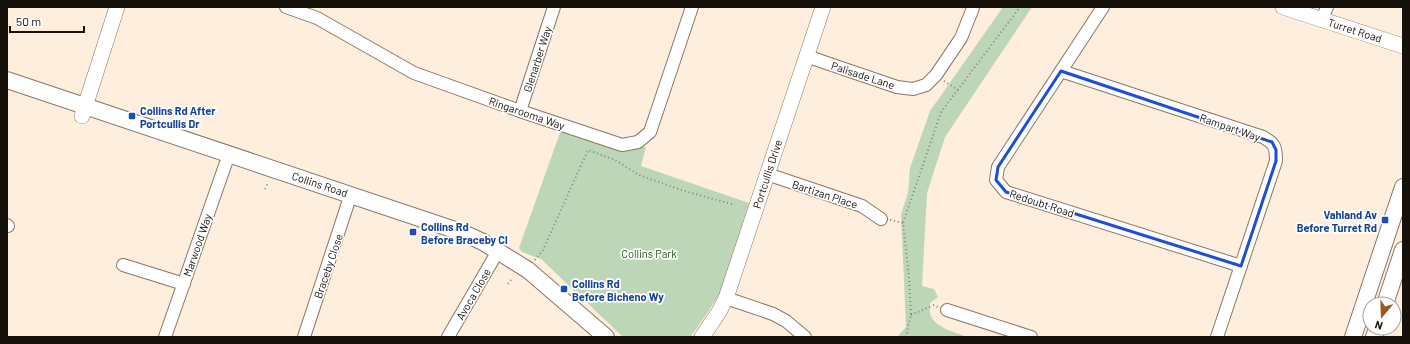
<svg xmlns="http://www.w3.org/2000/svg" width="1410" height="344" font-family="Barlow,sans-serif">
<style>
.park{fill:#bdd6b7}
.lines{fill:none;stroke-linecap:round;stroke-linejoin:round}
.minor-casing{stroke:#877869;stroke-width:14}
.tertiary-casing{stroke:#877869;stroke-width:16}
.secondary-casing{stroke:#877869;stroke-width:18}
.path{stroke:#8b8075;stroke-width:2;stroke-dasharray:1 3;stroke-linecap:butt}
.minor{stroke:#fff;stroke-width:12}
.tertiary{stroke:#fff;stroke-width:15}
.secondary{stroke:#fff;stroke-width:16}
.marked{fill:none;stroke:#1d4ed8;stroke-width:3;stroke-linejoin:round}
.transit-dot{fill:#1a4fb4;stroke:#fff;stroke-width:1.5}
.labels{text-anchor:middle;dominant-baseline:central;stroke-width:3.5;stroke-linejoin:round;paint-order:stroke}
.street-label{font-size:11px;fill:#16110b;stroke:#fff}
.transit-label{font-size:11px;font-weight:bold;fill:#164399;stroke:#fff;text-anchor:start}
.park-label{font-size:11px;fill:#245419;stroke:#fff}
</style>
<rect width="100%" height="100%" fill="#feeedd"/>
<g class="park">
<path d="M1003,7h29l-87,130 -18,56 -5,93 12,3 4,8 -8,6c0,4 -1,9 1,13 5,12 24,16 36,21h-70l9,-10 -5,-113 7,-21 2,-25 20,-57z"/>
<path d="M562,127l60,22 24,-2 -5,19 108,37 -29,91 -23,34 -7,9h-67l-82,-78 -19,-7 -3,-4z"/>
</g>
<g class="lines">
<defs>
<g id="minor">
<path d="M286,7l31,11 97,55 106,38 102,34 16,-3 12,-10 42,-125"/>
<path d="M1103,7l-105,160 -2,13 10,12 235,74"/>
<path d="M1322,19l5,-12"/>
<path d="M806,56l91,31 16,2 13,-4 10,-10 25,-37 12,-30"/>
<path d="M1061,71l202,66c12,7 13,10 13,24l-59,176"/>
<path d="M520,111l34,-104"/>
<path d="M767,174l95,32 19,13"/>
<path d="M7,225l1,1"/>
<path d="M123,265l61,19"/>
<path d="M726,298l47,16 13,7 19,16"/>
<path d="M947,310l84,27"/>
<path d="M165,337l64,-183"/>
<path d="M304,337l47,-143"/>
<path d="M448,337l50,-86"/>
</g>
<g id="tertiary">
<path d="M1283,7l120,39"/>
<path d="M82,116l35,-109"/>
<path d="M702,337l17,-25 7,-14 97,-291"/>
</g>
<g id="secondary">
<path d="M7,80l454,152 22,10 45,28 78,67"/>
<path d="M1385,304l18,-54"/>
<path d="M1353,337l50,-150"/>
<path d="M1374,337l3,-9"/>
</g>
</defs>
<use href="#minor" class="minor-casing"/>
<use href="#tertiary" class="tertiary-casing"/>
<use href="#secondary" class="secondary-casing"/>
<g class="path">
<path d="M944,81l14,9"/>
<path d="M265,189l3,-6"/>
<path d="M890,220l13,3"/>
<path d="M535,260l8,-10 45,-100 27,10 24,15 42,15 54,15"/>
<path d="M508,284l4,-6"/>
<path d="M911,315l23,-10 4,2"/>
<path d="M905,337l2,-4 1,-7 3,-11 -2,-38 -6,-54 38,-111 79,-105"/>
</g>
<use href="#minor" class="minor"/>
<use href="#tertiary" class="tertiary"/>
<use href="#secondary" class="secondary"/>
</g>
<path class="marked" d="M1061,71l211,71 4,8v11l-35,105 -235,-74 -10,-12 2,-13z"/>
<g class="transit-dot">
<rect x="128" y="112" width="8" height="8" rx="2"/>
<rect x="1381" y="216" width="8" height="8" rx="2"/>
<rect x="409" y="228" width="8" height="8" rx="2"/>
<rect x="560" y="285" width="8" height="8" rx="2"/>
</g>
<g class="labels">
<g class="street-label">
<text transform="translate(1355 30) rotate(18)">Turret Road</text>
<text transform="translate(537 59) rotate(-72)">Glenarber Way</text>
<text transform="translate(863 75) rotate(18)">Palisade Lane</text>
<text transform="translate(527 113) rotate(19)">Ringarooma Way</text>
<text transform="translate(1230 127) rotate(19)">Rampart Way</text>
<text transform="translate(767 174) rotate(-72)">Portcullis Drive</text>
<text transform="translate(320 184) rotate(18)">Collins Road</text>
<text transform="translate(825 194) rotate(18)">Bartizan Place</text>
<text transform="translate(1042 203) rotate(18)">Redoubt Road</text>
<text transform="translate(197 245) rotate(-71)">Marwood Way</text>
<text transform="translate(328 266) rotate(-71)">Braceby Close</text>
<text transform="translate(473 294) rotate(-60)">Avoca Close</text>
</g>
<g class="transit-label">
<text x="140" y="110">Collins Rd After<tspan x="140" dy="13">Portcullis Dr</tspan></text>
<text x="1377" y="214" text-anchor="end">Vahland Av<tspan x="1377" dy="13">Before Turret Rd</tspan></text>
<text x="421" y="226">Collins Rd<tspan x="421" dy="13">Before Braceby Cl</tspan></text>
<text x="572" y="283">Collins Rd<tspan x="572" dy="13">Before Bicheno Wy</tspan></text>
</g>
<g class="park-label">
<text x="649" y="253">Collins Park</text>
</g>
</g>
<rect width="1410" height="344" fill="none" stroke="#16110b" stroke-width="16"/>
<g transform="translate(1382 316) rotate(199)"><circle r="19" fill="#ffffff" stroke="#a2a09d"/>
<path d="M0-3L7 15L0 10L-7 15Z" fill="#985821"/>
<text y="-6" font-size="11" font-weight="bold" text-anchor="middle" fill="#16110b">N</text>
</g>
<path d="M10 26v6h74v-6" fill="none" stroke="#16110b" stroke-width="2"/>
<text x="16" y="26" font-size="12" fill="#16110b" stroke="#ffffff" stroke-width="3" paint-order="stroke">50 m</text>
</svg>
